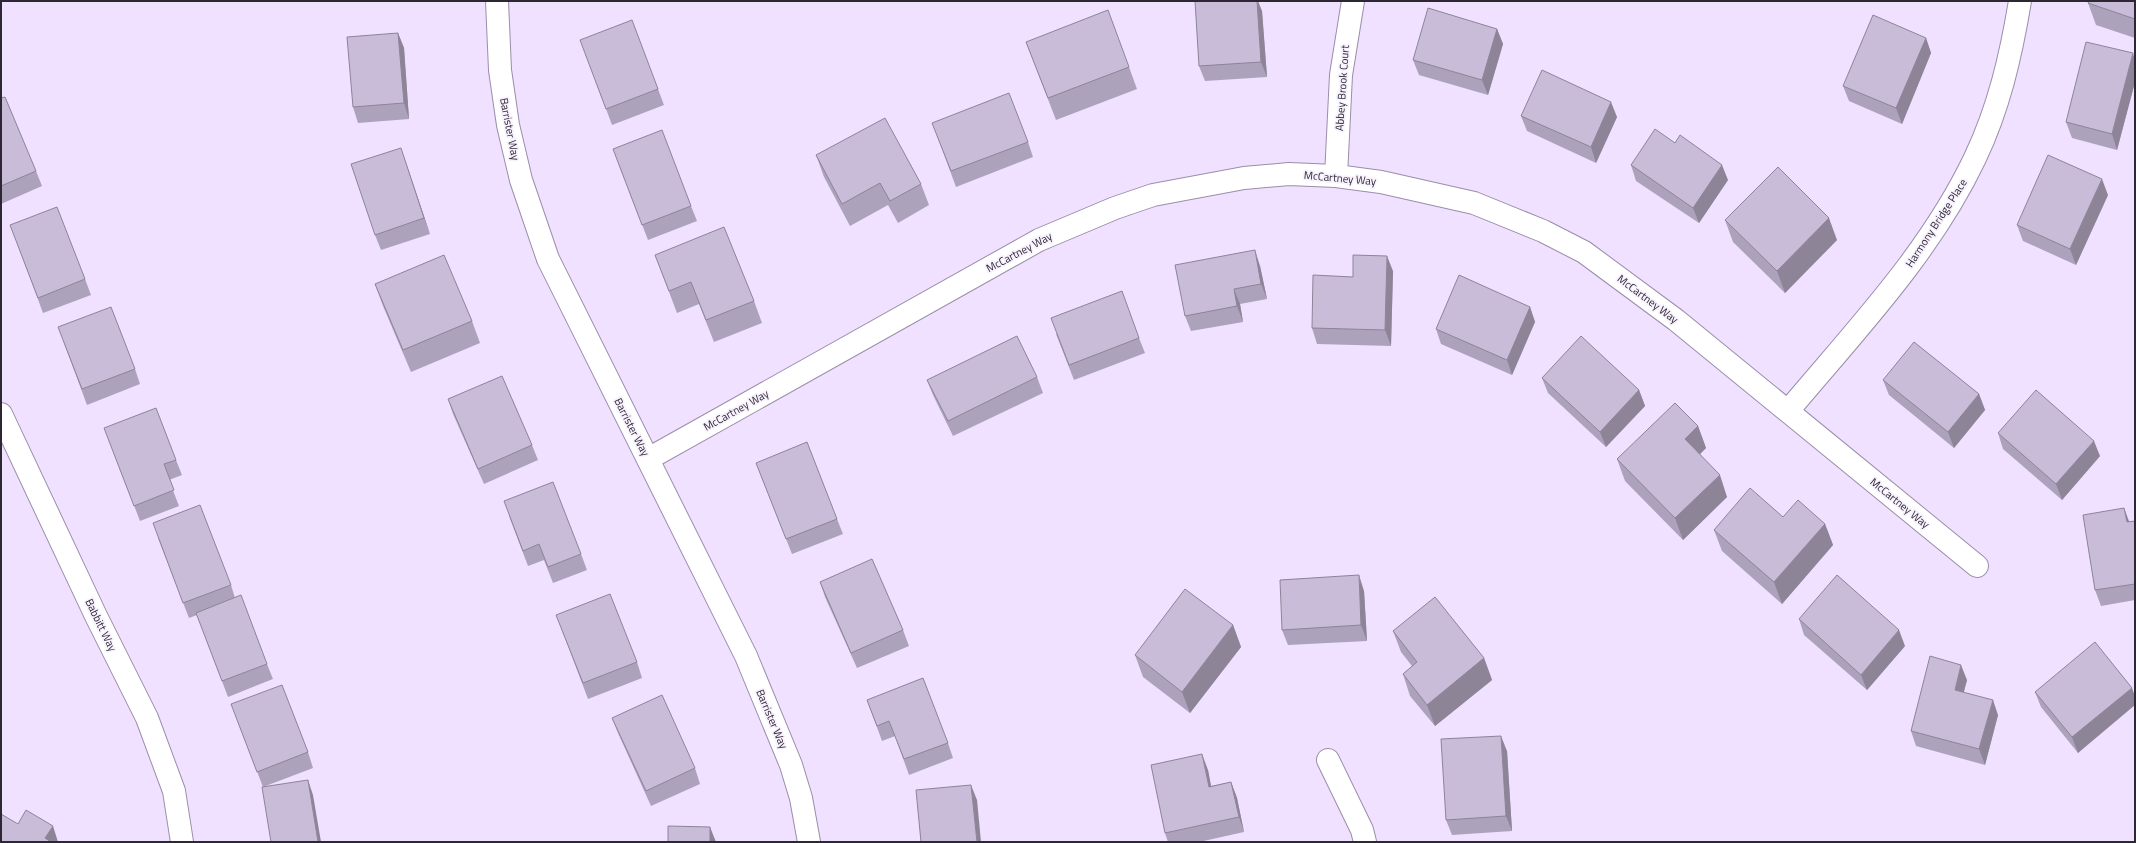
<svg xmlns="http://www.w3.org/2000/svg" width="2136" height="843" font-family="'Titillium Web',sans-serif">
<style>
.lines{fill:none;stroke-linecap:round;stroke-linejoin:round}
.minor-casing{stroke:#9b8ea9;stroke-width:24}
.minor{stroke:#fff;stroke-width:22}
.wall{fill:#ada2bb}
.shaded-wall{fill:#8d8498}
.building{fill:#c9bcd9;stroke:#8d8498}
.labels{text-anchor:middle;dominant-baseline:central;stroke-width:3.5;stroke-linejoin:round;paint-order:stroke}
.street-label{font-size:11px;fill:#2c2732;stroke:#f8f2fe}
</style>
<rect width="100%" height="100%" fill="#efe1ff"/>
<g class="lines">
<defs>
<g id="minor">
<path d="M497,1l3,69 8,55 13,55 27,79 198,397 45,109 10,33 8,44"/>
<path d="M1336,176l5,-101 12,-74"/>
<path d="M1788,411c67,-80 142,-158 187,-253 24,-50 36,-103 45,-157"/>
<path d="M1,414l95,202 51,102 27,73 8,51"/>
<path d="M648,459l391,-219 76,-32 38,-13 91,-17 45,-4 47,2 45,6 93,21 69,28 41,21 92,68 301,246"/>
<path d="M1328,760l34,70 3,12"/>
</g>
</defs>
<use href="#minor" class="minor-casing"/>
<use href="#minor" class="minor"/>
</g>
<g class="wall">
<path d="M2135,1v37l-39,-13 -8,-22z"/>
<path d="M1262,11l5,66 -62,4 -6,-15z"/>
<path d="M1497,29l6,15 -15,51 -69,-20 -6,-15z"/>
<path d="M398,33l6,15 5,71 -51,4 -5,-16z"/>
<path d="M1926,38l5,15 -29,71 -53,-23 -6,-15z"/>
<path d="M1026,42l103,25 8,22 -81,31z"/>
<path d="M586,55l72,34 6,16 -52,20z"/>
<path d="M2135,60v22l-18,68 -45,-12 -6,-16z"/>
<path d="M1,98l35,73 6,15 -41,18z"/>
<path d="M1521,116l96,1 -21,46 -69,-32z"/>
<path d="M938,138l90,4 5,15 -77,30z"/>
<path d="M816,155l105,29 8,21 -31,18 -10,-18 -38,21 -26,-49z"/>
<path d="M406,163l24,71 -49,16 -6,-15z"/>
<path d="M619,165l72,41 6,15 -49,19z"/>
<path d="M1631,165l97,15 -29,43 -63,-42z"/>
<path d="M2108,195l-32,70 -53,-24 -6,-16z"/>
<path d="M1725,220l112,20 -52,53 -52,-51z"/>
<path d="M16,240l69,39 6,16 -48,18z"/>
<path d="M655,255l99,46 8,22 -48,19 -15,-38 -22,9z"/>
<path d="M1260,266l7,33 -27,5 3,18 -52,9 -6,-15z"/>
<path d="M1393,271l-2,75 -74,-2 -5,-16 41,-51z"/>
<path d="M375,284l97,37 8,22 -69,29 -28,-66z"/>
<path d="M1530,307l5,15 -23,53 -71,-31 -5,-15z"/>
<path d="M1056,334l83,4 6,15 -71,27z"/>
<path d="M64,343l71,26 5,15 -53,21z"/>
<path d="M1037,377l6,16 -90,43 -20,-41 -6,-15z"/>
<path d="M1542,378l97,12 6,16 -39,41 -58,-54z"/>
<path d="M1883,380l96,14 6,16 -31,38 -65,-53z"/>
<path d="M448,399l84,46 6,15 -54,24 -31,-70z"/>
<path d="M1698,426l8,22 -6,6 27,43 -44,43 -58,-59 -8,-22z"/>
<path d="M1998,433l102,23 -38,44 -59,-51z"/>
<path d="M110,443l66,17 6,15 -13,5 10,26 -39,15z"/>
<path d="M756,463l81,56 6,15 -51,20z"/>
<path d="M2124,508l5,14 6,-1v79l-34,6 -6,-16z"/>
<path d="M509,516l72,38 6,16 -34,13 -9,-23 -16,6z"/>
<path d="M1783,517l42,7 8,21 -51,59 -60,-53 -8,-21z"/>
<path d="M158,538l73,47 4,13 32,66 6,15 -45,18 -31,-82 -8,3z"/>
<path d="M820,582l83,48 6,16 -52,22 -32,-71z"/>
<path d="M1364,591l3,50 -79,4 -6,-15z"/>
<path d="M1799,619l106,27 -38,44 -63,-55z"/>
<path d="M1233,625l8,22 -51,66 -47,-36 -8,-22z"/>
<path d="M562,630l75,32 5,16 -54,21z"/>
<path d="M1393,631l91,27 8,22 -57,46 -25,-30 -7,-22 9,-8 -11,-14z"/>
<path d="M1967,680l-3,12 34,23 -13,50 -69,-19 -5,-15z"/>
<path d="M2132,688l-54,65 -37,-46 -6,-15z"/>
<path d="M867,700l81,43 5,15 -44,17 -14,-39 -13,5z"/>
<path d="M612,718l83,50 5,16 -49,22 -33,-73z"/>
<path d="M237,720l71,32 5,16 -50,19 50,8 -50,-8z"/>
<path d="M1507,751l5,80 -60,4 -6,-15z"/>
<path d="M1208,770l3,16 20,-4 6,16 7,34 -45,10h-31l-3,-9z"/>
</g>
<g class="shaded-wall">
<path d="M1257,1h1l4,10 5,66 -6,-15z"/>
<path d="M1497,29l6,15 -15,51 -6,-15z"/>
<path d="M398,33l6,15 5,71 -5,-16z"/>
<path d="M1926,38l5,15 -29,71 -6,-16z"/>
<path d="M2133,53l2,7v22l-18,68 -5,-16z"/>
<path d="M1611,102l6,15 -21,46 -5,-16z"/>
<path d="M401,148l5,15 24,71 -6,-16z"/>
<path d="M1722,165l6,15 -29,43 -6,-15z"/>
<path d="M2102,179l6,16 -32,70 -6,-16z"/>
<path d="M1829,218l8,22 -52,53 -8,-22z"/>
<path d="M1255,250l5,16 7,33 -6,-15z"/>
<path d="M1387,256l6,15 -2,75 -6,-16z"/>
<path d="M1234,289l6,15 3,18 -6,-16z"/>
<path d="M1530,307l5,15 -23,53 -5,-15z"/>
<path d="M1639,390l6,16 -39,41 -6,-15z"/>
<path d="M1979,394l6,16 -31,38 -6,-16z"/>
<path d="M1698,426l8,22 -13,13 -8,-22z"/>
<path d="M2094,441l6,15 -38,44 -6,-16z"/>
<path d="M1720,475l7,22 -44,43 -8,-22z"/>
<path d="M2124,508l6,16 -3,-2z"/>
<path d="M1825,524l8,21 -51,59 -8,-22z"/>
<path d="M1359,575l5,16 3,50 -6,-16z"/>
<path d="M1233,625l8,22 -51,66 -8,-21z"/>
<path d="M1899,630l6,16 -38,44 -6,-15z"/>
<path d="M1484,658l8,22 -57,46 -8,-21z"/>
<path d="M1961,665l6,15 -7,25 -5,-15z"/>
<path d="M2132,688l3,8v9l-57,48 -6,-16z"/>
<path d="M1993,700l5,15 -13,50 -6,-16z"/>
<path d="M1501,736l6,15 5,80 -6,-15z"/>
<path d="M1202,754l6,16 6,32 -5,-15z"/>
<path d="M308,780l5,15 8,47h-3z"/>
<path d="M1231,782l6,16 7,34 -5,-15z"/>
<path d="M971,785l6,15 4,42h-4z"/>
<path d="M53,826l5,16h-12l-1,-4z"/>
<path d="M710,827l6,15h-6z"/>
</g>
<g class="building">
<path d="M1195,1h62l4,61 -62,4z"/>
<path d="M2089,1h46v18l-47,-16z"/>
<path d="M1428,8l69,21 -15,51 -69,-20z"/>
<path d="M1108,10l21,57 -81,31 -22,-56z"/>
<path d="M1873,15l53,23 -30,70 -53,-22z"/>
<path d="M632,20l26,69 -52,20 -26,-69z"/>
<path d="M398,33l6,70 -51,4 -6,-70z"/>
<path d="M2086,42l47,11 -21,81 -46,-12z"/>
<path d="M1542,70l69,32 -20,45 -70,-31z"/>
<path d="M1009,93l19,49 -77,29 -19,-48z"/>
<path d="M5,97l31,74 -35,15v-88z"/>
<path d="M885,118l36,66 -31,17 -10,-18 -38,21 -26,-49z"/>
<path d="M1655,129l20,14 5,-8 42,30 -29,43 -62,-43z"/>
<path d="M662,130l29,76 -49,19 -29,-76z"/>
<path d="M401,148l23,70 -49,17 -24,-71z"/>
<path d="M2048,155l54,24 -32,70 -53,-24z"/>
<path d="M1778,167l51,51 -52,53 -52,-51z"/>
<path d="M57,207l28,72 -47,19 -28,-73z"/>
<path d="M724,227l30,74 -48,19 -15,-38 -22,9 -14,-36z"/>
<path d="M1255,250l6,34 -27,5 3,17 -52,10 -10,-51z"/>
<path d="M444,255l28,66 -69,29 -28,-66z"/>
<path d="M1353,255l34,1 -2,74 -73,-2 1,-53 40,2z"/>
<path d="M1459,275l71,32 -23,53 -71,-31z"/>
<path d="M1122,291l17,47 -70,27 -18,-47z"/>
<path d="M111,307l24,62 -53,20 -24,-62z"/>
<path d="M1017,336l20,41 -89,44 -21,-41z"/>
<path d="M1581,336l58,54 -39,42 -58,-54z"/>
<path d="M1914,342l65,52 -31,38 -65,-52z"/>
<path d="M502,376l30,69 -54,24 -30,-70z"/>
<path d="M2036,390l58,51 -38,43 -58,-51z"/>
<path d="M1675,403l23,23 -13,13 35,36 -45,43 -58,-59z"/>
<path d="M156,408l20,52 -12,4 10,26 -40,16 -30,-78z"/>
<path d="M807,442l30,77 -51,20 -30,-76z"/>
<path d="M553,482l28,72 -33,13 -9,-23 -16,7 -19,-50z"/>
<path d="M1750,488l33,29 15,-17 27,24 -51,58 -60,-52z"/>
<path d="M200,505l31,80 -48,18 -30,-80z"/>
<path d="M2124,508l3,14 8,-1v63l-40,6 -12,-75z"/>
<path d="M872,559l31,71 -52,23 -31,-71z"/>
<path d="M1359,575l2,50 -79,5 -2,-50z"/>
<path d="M1837,575l62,55 -38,45 -62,-56z"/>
<path d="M1185,589l48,36 -51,67 -47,-37z"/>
<path d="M610,594l27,68 -54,21 -27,-68z"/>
<path d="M241,595l26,69 -45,17 -26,-68z"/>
<path d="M1435,597l49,61 -57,47 -24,-31 14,-12 -24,-31z"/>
<path d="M2095,642l37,46 -60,49 -37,-45z"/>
<path d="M1930,656l31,9 -6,25 38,10 -14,49 -68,-18z"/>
<path d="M923,678l25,65 -44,16 -15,-38 -12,5 -10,-26z"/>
<path d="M282,685l26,67 -51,20 -26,-68z"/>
<path d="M662,695l33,73 -49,23 -34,-73z"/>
<path d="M1501,736l5,80 -60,4 -5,-81z"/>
<path d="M1202,754l7,33 22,-5 8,35 -74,16 -14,-68z"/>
<path d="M308,780l10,62h-47l-9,-55z"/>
<path d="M971,785l6,57h-56l-5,-52z"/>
<path d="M26,810l27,16 -8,12 6,4h-50v-28l17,10z"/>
<path d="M668,826l42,1v15h-42z"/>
</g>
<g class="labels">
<g class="street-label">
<text transform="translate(1342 88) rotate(-86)">Abbey Brook Court</text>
<text transform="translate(510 129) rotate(79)">Barrister Way</text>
<text transform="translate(1340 178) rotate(5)">McCartney Way</text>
<text transform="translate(1936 223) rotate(-57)">Harmony Bridge Place</text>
<text transform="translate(1019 252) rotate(-28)">McCartney Way</text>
<text transform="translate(1648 299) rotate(37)">McCartney Way</text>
<text transform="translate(736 410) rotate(-29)">McCartney Way</text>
<text transform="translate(632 427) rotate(63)">Barrister Way</text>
<text transform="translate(1900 503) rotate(39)">McCartney Way</text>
<text transform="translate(101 625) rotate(64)">Babbitt Way</text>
<text transform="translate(772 719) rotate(67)">Barrister Way</text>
</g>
</g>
<rect width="2136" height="843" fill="none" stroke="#2c2732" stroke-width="4"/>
</svg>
